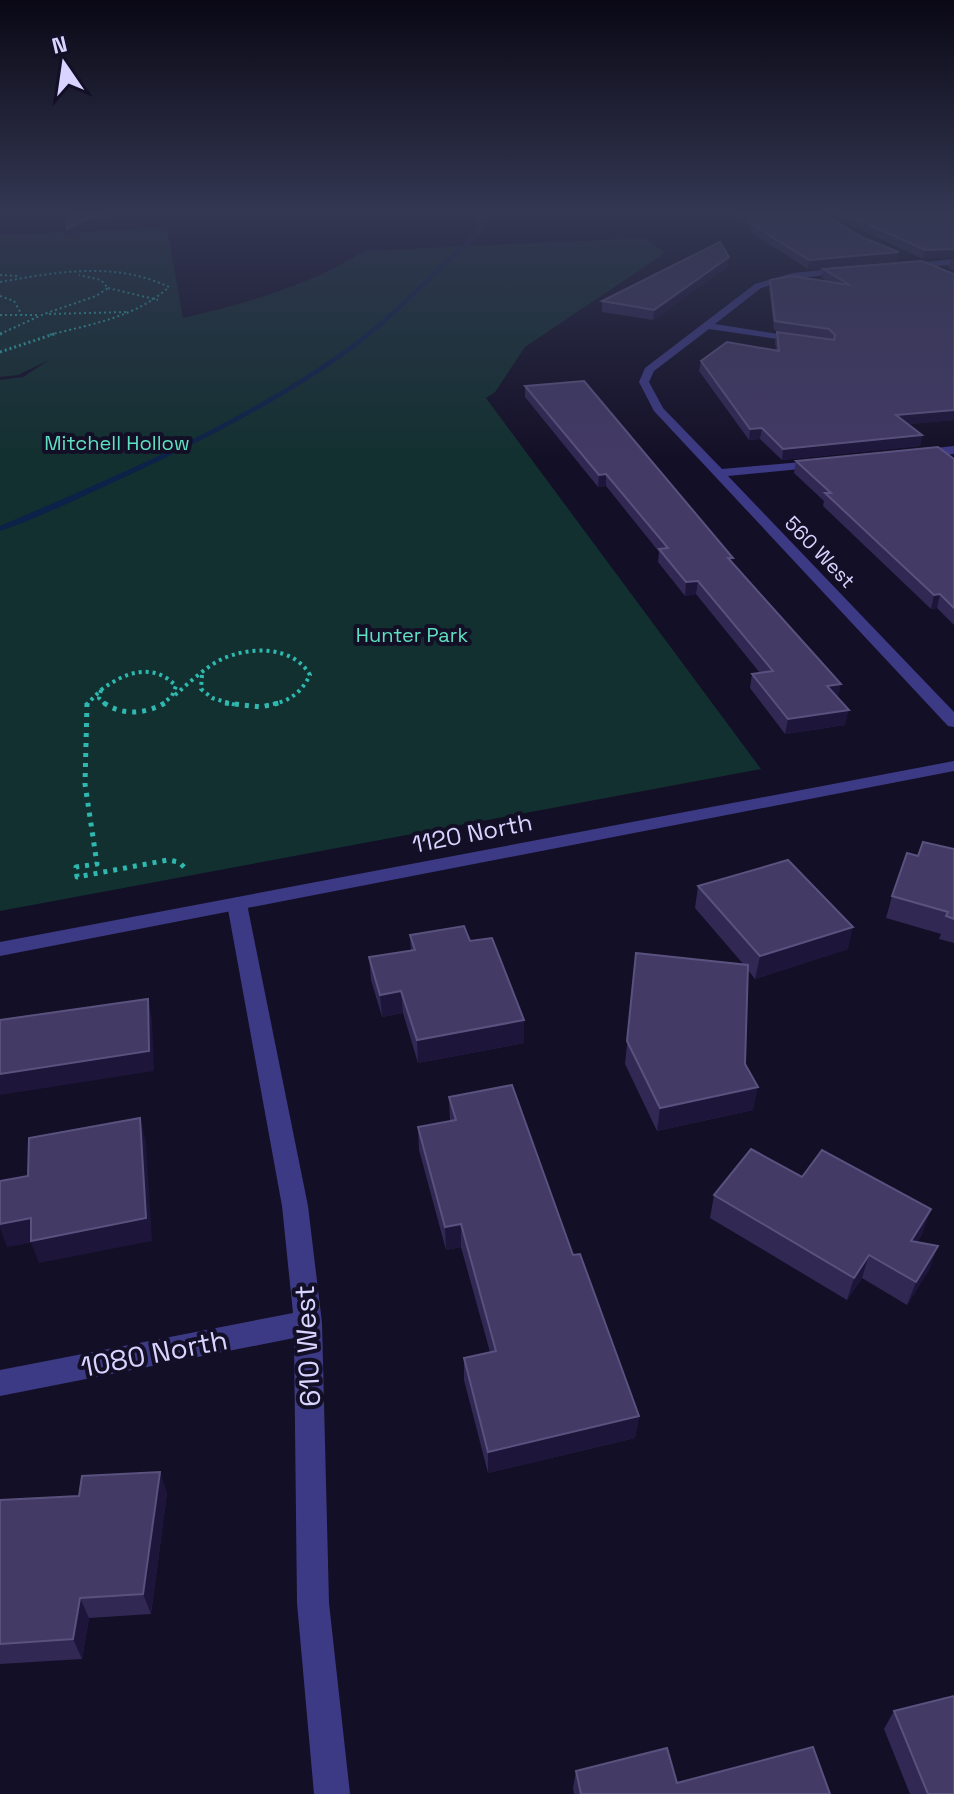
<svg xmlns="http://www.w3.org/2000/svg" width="954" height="1794" font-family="'Space Grotesk',sans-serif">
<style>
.green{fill:#12302f}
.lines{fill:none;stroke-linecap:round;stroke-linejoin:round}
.stream{fill:#0c2248;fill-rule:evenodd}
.path-far3{stroke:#2fb8b0;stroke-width:2;stroke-dasharray:2 3;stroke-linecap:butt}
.path-far2{stroke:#2fb8b0;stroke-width:3;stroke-dasharray:2 3;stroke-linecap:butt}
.path-far1{stroke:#2fb8b0;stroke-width:4;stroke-dasharray:3 4;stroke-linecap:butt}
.path{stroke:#2fb8b0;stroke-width:5;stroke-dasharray:4 6;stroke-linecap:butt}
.minor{fill:#3d3a85;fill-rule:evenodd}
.tertiary{fill:#3d3a85;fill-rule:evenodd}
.wall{fill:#312854}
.shaded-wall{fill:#1d163a}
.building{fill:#433a66;stroke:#5a527e;stroke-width:2}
.labels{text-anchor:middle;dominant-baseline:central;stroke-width:8;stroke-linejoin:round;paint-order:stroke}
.far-park-label{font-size:20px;fill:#5fe0c0;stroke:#130f26}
.far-street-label{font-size:20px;fill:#d9d4ff;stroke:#130f26}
.street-label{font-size:24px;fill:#d9d4ff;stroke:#130f26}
.near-street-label{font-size:28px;fill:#d9d4ff;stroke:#130f26}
</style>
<rect width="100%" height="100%" fill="#130f26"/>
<path class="green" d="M167,228l16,90c60,-14 129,-33 181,-67l281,-13 20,15 -140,94 -30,45 -9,6 275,371 -761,142v-531l23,-3 26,-17 -31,15 -18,2v-142z"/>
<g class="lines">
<path class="stream" d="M474,210h4l5,16 -5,10c-42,36 -78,78 -122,111 -75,55 -160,97 -244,136 -37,17 -74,35 -112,48v-5c121,-52 245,-104 352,-182 44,-32 81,-74 122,-110l5,-8z"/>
<g class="path-far3">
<path d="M0,275l19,1"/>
<path d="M0,282c57,-10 114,-21 169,5 -33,30 -77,37 -120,48"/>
<path d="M108,288l50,12"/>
<path d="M0,296l14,5 8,14"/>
<path d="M49,314l78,-2"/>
<path d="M0,315h39"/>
<path d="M0,334l44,-20 52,-18 12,-8 -7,-8 -22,-5"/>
</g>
<g class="path-far2">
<path d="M0,334l3,-1"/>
<path d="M0,352l57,-19"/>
</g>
<g class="path-far1">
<path d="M202,675l-1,14 11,9 24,7"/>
<path d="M101,690l-2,8 7,7"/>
<path d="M101,690c24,-18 52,-28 75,-4l-4,10 -11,9"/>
<path d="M175,695c14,-12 28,-26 45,-35 28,-14 73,-15 90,15 -9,18 -21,27 -42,30"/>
<path d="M86,705l15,-15"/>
</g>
<g class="path">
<path d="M87,703l-2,81 12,80 -21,3 1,10 91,-17 11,2 6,6"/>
<path d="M104,703c19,13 41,11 61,0"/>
<path d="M225,703l36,4 18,-4"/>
</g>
<g class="minor">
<path d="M26,210h8v2l-7,2z"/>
<path d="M892,210l-76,6 -4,-2z"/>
<path d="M954,259v6l-54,3 -4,-3z"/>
<path d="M851,267l-3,5 -54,7 -33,9 -46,36 88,14 3,5 -97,-14 -55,42 -5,11 14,26 59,61 103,-9 2,3 -6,4 -93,9 226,236v15l-6,-1 -294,-315 -15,-29 6,-14 110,-84 38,-11z"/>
<path d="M954,446v8l-37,4 -6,-4 6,-4z"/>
<path d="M237,897l10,7 61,302 14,117 7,280 21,191h-36l-17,-191 -3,-265 -294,58v-26l293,-57 -11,-107 -55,-302z"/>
</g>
<path class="tertiary" d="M954,761v10l-954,185v-14z"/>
</g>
<g class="wall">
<path d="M723,210h111l-17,1 81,50 -90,8 -58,-37v-6z"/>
<path d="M837,210h117v47l-31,2 -88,-41z"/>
<path d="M954,259v12l-6,-3 2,-8z"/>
<path d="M728,266l-75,54 -51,-8v-11z"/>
<path d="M823,269l131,5v146l-46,4 14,11 -2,11 -138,14 -22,-21 -11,1 -50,-69 2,-10 75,-11 -1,-8 2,-10 39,5 -42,-7 -5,-41 1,-9 58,2 -6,-4z"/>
<path d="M525,386l207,177 106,135 7,27 -60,9 -35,-46 2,-14 8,-1 -64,-79 -11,2 -27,-34 1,-10 -53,-66 -8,1 -73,-90z"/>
<path d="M954,459v166l-17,-17 -6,1 -108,-103 1,-5 -30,-28 2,-12z"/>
<path d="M954,849v94l-15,-4 2,-5 -55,-16 6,-22 26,-40z"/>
<path d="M698,886l150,63 -93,30 -8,-10 -2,95 8,46 -96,21 -32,-67 11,-111 108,12 -49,-57z"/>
<path d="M410,935l60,6 54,102 -106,20 -15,-50 -21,4 -11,-37 -2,-23 42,-6z"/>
<path d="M449,1097l124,158 66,161 -4,22 -147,35 -24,-93v-22l26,-6 -29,-105 -15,3 -27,-100 -1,-23 32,-6z"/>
<path d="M802,1177l121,55 -6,10 13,26 -23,37 -45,-27 -15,22 -137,-82 4,-23z"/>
<path d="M167,1493l-16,121 -62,4 -7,41 -82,5v-164z"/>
<path d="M894,1711l60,83h-44l-26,-65z"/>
<path d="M576,1771l101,12 153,11h-256l-1,-6z"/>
</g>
<g class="shaded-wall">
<path d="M111,210h10l1,5 -53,21 -2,-8z"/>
<path d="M954,249v8l-31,2 2,-9z"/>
<path d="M899,252l-1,9 -90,8 1,-9z"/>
<path d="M729,257l-1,9 -75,54 1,-10z"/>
<path d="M954,410v10l-60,6 2,-11z"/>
<path d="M762,428l-2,11 -11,1 1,-11z"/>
<path d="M922,435l-2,11 -138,14 1,-11z"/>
<path d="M606,474v12l-8,1 1,-12z"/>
<path d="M698,581l-2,13 -11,2 1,-14z"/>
<path d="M940,594l-3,14 -6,1 3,-14z"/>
<path d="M841,684l-3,14 -11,-12z"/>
<path d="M849,710l-4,15 -60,9 3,-15z"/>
<path d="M853,927l-5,22 -93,30 5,-23z"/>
<path d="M401,991l2,22 -21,4 -2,-22z"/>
<path d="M148,999l4,20 2,52 -154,24v-21z"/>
<path d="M524,1020v23l-106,20 -1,-23z"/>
<path d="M758,1087l-5,23 -96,21 3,-23z"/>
<path d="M140,1118l6,23 6,100 -113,22 -8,-20 -24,4 -7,-19v-4z"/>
<path d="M931,1209l-8,23 -20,32 8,-23z"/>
<path d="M461,1224v23l-15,3 -1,-23z"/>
<path d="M938,1246l-8,22 -23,37 9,-23z"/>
<path d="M869,1255l-7,23 -15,22 7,-22z"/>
<path d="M639,1416l-4,22 -147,35v-21z"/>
<path d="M160,1472l7,21 -16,121 -8,-20z"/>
<path d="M80,1598l9,20 -7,41 -9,-20z"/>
</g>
<g class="building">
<path d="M68,210h43l-44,18z"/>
<path d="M737,210h79l48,28 35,14 -90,8 -58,-36h9z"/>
<path d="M837,210h117v39l-29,1z"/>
<path d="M720,242l9,15 -75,53 -52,-9z"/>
<path d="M922,261l32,13v136l-58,5 26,20 -139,14 -21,-21 -12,1 -49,-68 26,-19 52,9 -2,-19 57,8 1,-5 -6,-6 -54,-8 -5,-41 22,-4 58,9 -27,-16z"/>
<path d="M584,381l149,177h-5l113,126 -14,2 22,24 -61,9 -36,-45 21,-3 -75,-90 -12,1 -27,-33 9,-1 -62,-74 -7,1 -74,-89z"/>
<path d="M938,447l16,12v149l-14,-14 -6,1 -109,-102h6l-35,-32z"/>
<path d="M923,842l31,7v70l-8,-3 2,-4 -56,-16 15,-43 11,3z"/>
<path d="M788,860l65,67 -93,29 -62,-70z"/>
<path d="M464,926l6,15 22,-3 32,82 -107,20 -16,-49 -21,4 -11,-38 46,-7 -5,-15z"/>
<path d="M636,953l112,12 -3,99 13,23 -98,21 -33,-67z"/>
<path d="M148,999l1,52 -149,23v-54z"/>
<path d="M512,1085l61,170 7,-1 59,162 -151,36 -24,-94 32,-7 -35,-127 -16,3 -27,-100 38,-7 -7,-23z"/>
<path d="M140,1118l6,100 -115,23v-23l-31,6v-43l28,-5 1,-38z"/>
<path d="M751,1149l51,28 20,-27 109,59 -20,32 27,5 -22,36 -47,-27 -15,23 -140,-83z"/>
<path d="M160,1472l-17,122 -63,4 -7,41 -73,5v-144l79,-4 3,-20z"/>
<path d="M954,1696v98h-26l-34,-83z"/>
<path d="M813,1747l17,47h-249l-5,-23 91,-23 10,35z"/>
</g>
<linearGradient id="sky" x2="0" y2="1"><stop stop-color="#0a0815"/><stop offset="0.46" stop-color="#333752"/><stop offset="1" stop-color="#333752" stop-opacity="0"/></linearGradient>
<rect width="954" height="461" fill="url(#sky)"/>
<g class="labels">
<g class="far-park-label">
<text x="117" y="443">Mitchell Hollow</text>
<text x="412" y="635">Hunter Park</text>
</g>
<g class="far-street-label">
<text transform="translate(820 552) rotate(46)">560 West</text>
</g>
<g class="street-label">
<text transform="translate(472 833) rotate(-11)">1120 North</text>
</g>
<g class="near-street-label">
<text transform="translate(307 1346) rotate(-93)">610 West</text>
<text transform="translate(154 1353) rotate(-11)">1080 North</text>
</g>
</g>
<g transform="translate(64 64) rotate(347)" stroke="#130f26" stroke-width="6" paint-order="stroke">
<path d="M0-6L14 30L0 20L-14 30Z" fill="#d9d4ff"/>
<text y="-12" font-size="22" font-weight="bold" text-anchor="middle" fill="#d9d4ff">N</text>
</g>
</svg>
